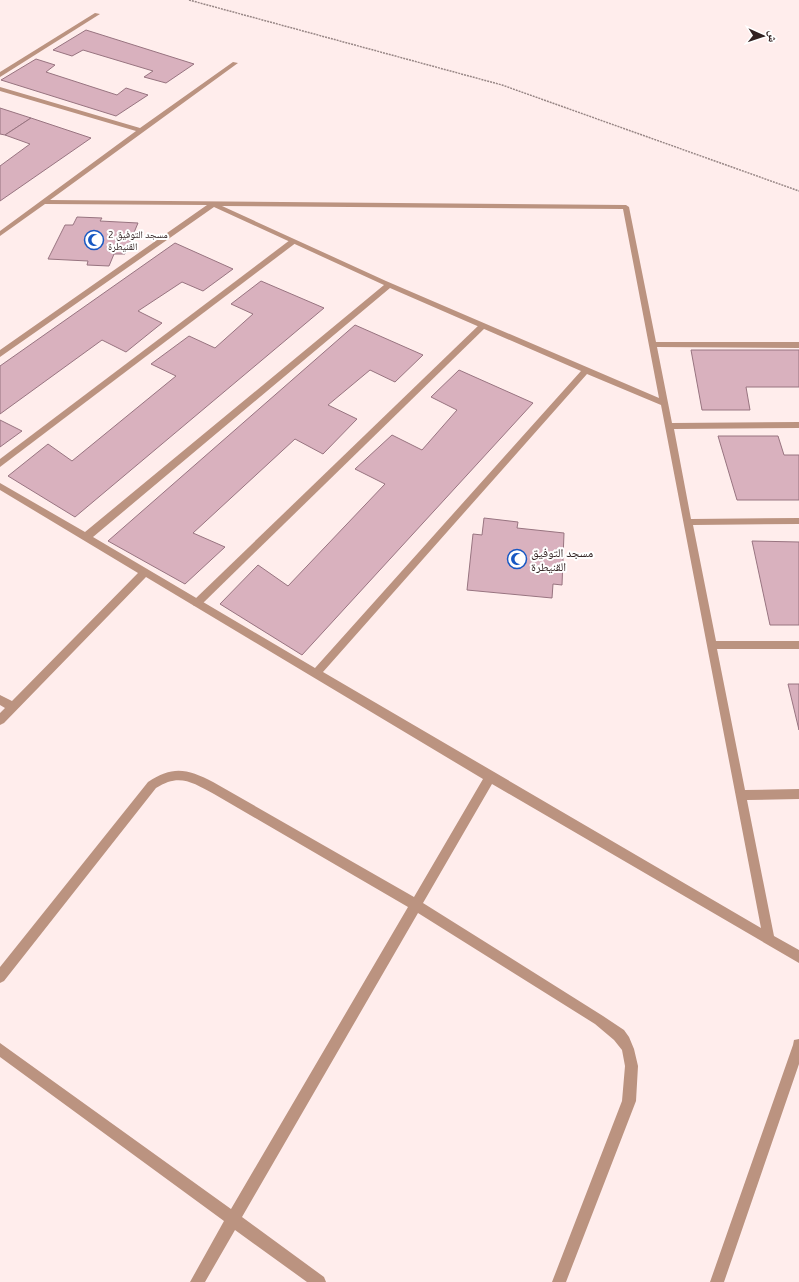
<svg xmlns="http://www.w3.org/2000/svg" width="799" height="1282" font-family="Ubuntu,'Noto Naskh Arabic',sans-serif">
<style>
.building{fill:#d9b1be;stroke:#987480}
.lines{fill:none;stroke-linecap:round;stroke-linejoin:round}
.path{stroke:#988786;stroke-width:1.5;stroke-dasharray:2 1;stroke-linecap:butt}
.service{fill:#bb9380;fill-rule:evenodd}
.minor{fill:#bb9380;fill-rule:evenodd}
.labels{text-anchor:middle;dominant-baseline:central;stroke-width:4;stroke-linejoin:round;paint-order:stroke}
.far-poi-label{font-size:10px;fill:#322222;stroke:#fff;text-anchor:start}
.poi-label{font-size:12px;fill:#322222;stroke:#fff;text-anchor:start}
</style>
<rect width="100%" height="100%" fill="#ffedec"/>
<g class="building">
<path d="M86,30l108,34 -28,19 -22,-6 9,-6 -70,-21 -11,6 -19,-6z"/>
<path d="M36,59l19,6 -9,7 71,23 9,-7 22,7 -32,21 -115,-36z"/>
<path d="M0,108l31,10 -26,17 -5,-1z"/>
<path d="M31,118l60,20 -91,63v-35l30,-22 -25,-9z"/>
<path d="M77,217l25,1 -2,3 38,2 -13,31h-11l-5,12 -22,-1 1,-4 -40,-2 17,-34h8z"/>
<path d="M175,243l58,26 -30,22 -21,-9 -44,29 24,12 -36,29 -24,-12 -102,74v-48z"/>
<path d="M261,281l63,27 -249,209 -67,-41 40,-32 24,17 104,-85 -25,-12 38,-28 26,12 38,-34 -22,-10z"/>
<path d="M355,325l68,30 -28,27 -25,-12 -42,35 29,14 -34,35 -28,-15 -102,94 32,14 -40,37 -77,-43z"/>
<path d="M691,350h108v37h-53l4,23h-48z"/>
<path d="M459,370l74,33 -231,252 -82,-51 38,-39 30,21 97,-102 -30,-15 37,-34 30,15 35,-40 -26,-13z"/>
<path d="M0,420l22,11 -22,16z"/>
<path d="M718,436h60l6,19h15v45h-62z"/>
<path d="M484,518l34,4 -1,6 47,5 -2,52 -9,-1 -1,14 -85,-8 6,-56 9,1z"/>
<path d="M752,541l47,1v83h-29z"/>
<path d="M788,684h11v46z"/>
</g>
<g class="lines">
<path class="path" d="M189,0l313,85 297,106"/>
<g class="service">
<path d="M290,240h3l4,2 -297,225v-8z"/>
<path d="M480,324h3l4,2 -287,280h-6l-2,-3 2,-3z"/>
</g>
<g class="minor">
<path d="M95,13l5,1 -100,63v-5z"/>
<path d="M233,62l5,1 -188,137 576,5 3,2 27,135h143v6l-142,-1 15,76 127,-1v6l-125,1 17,90 108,-1v6l-106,1 23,116h83v8h-82l28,141 54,-1v10l-52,1 27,136 25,14v13l-307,-179 -69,119 180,113 21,14 5,7 5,12 4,17 -2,35 -70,181h-14l70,-181 3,-35 -3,-16 -8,-10 -19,-16 -177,-111 -176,304 82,60 2,5h-19l-72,-52 -30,52h-15l34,-61 -224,-164v-14l231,166 177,-302 -194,-113c-22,-12 -35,-21 -58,-6l-152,193 -4,2v-16l148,-185c25,-17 40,-13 65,0l201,115 69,-118 -337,-202 -142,146 -4,2v-12l5,-5 -5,-3v-10l12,6 126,-128 -138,-83v-7l85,49 299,-247 -170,-78 -214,150v-7l207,-145 -162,-1 -45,32v-5l136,-100 -136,-40v-4l140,41zM222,206l401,3 36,189 -273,-117zM390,288l191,83 -266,297 -222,-131zM587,374l74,31 100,523 -438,-256z"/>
<path d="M799,1039v25l-75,218h-14l83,-237 1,-5z"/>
</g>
</g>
<defs>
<symbol id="mosque-ring" viewBox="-11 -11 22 22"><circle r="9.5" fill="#fff" stroke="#1758c3" stroke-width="1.5"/><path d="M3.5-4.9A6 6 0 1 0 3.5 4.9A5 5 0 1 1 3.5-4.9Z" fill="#1758c3"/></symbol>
</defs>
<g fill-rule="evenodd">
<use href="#mosque-ring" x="83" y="229" width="22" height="22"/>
<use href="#mosque-ring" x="506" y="548" width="22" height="22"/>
</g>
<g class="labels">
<g class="far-poi-label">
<text x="108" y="234">2 مسجد التوفيق<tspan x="108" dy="12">القنيطرة</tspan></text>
</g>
<g class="poi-label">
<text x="531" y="552">مسجد التوفيق<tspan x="531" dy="14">القنيطرة</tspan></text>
</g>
</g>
<g transform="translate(763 36) rotate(93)" stroke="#ffffff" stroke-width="3" paint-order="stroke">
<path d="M0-3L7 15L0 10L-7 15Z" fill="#322222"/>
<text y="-6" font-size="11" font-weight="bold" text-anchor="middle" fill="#322222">ش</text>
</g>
</svg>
